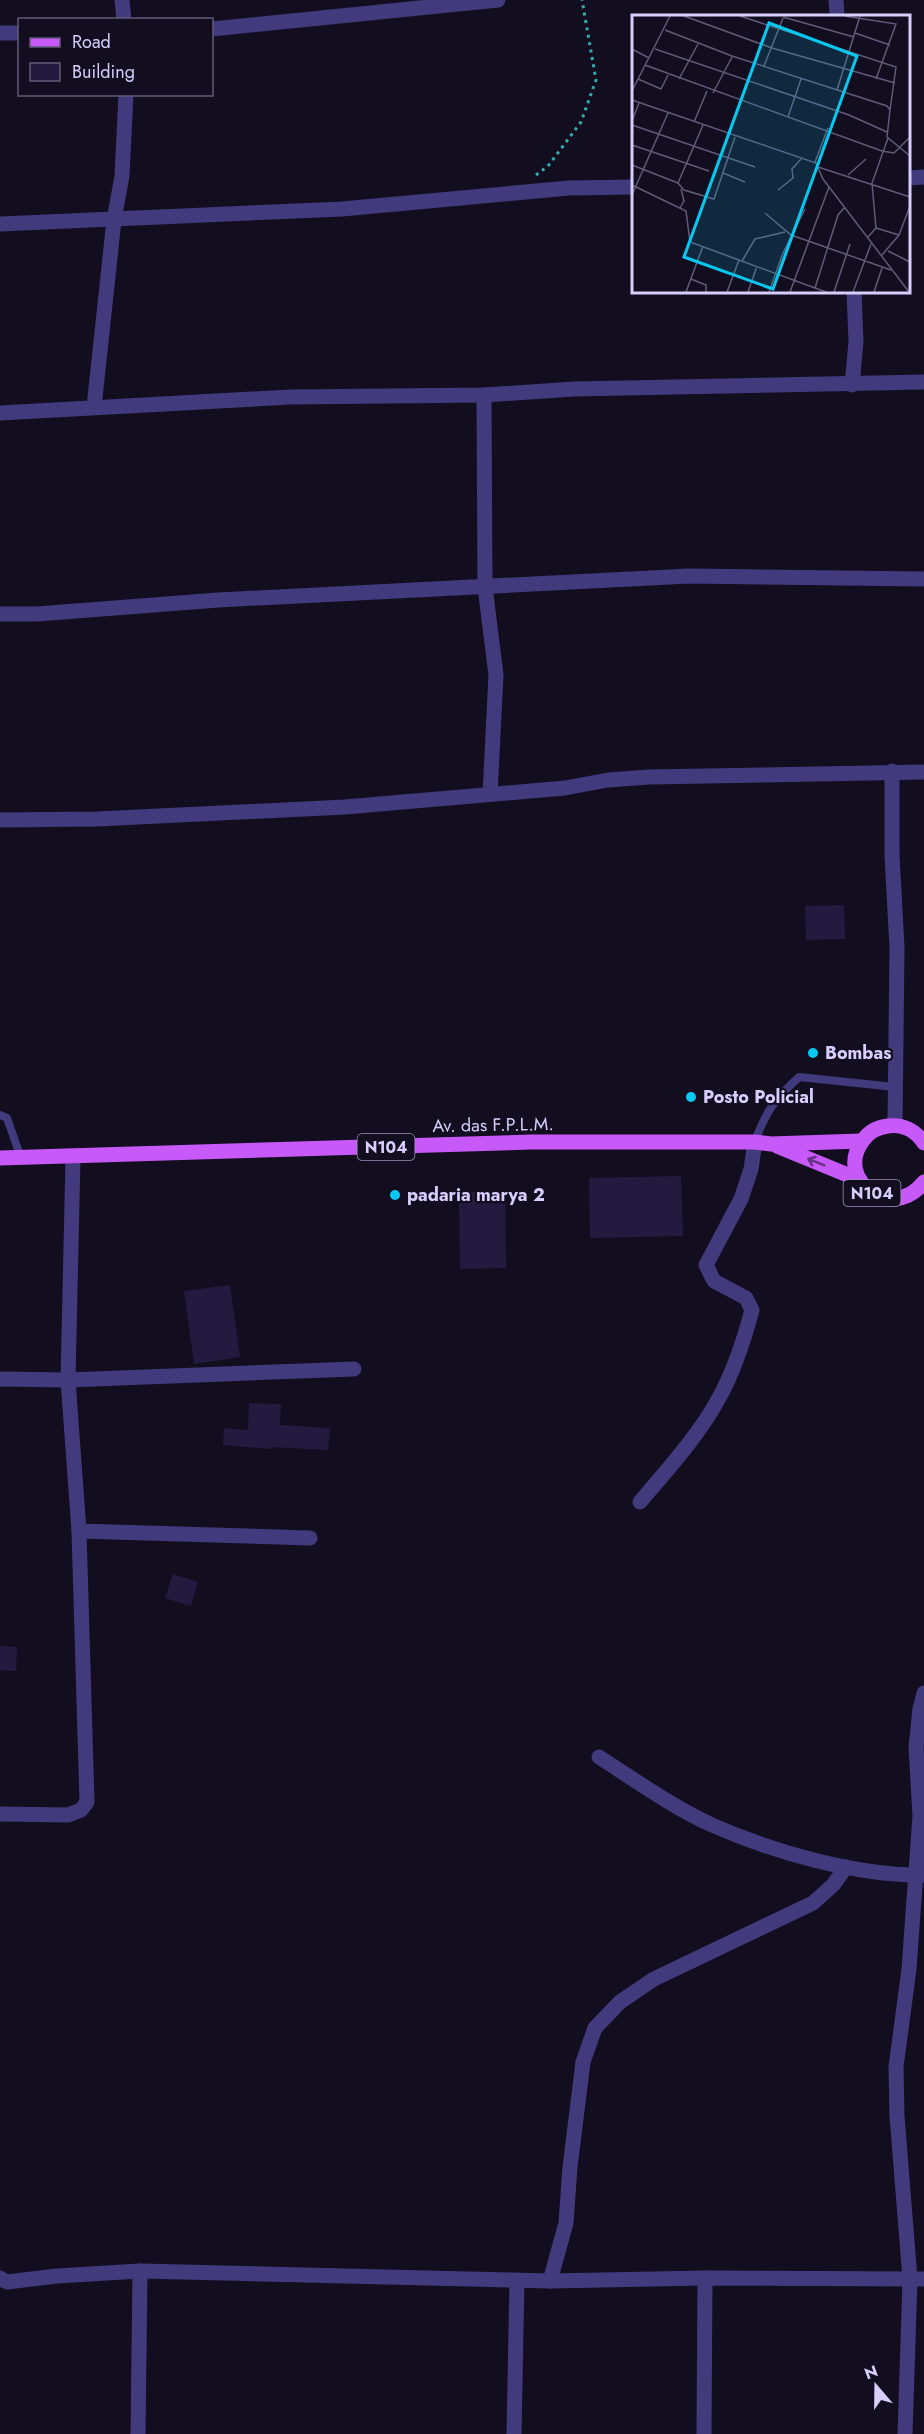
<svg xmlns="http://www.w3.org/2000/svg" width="924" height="2434" font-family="Jost,sans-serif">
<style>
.building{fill:#241a40}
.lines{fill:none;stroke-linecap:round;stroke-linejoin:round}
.path{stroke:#32adad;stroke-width:3;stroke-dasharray:3 4.5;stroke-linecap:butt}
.service{stroke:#413a7d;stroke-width:8}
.minor{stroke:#413a7d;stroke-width:15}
.primary{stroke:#c859f9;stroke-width:15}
.oneway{stroke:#643082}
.poi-dot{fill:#09c8ef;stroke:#120e20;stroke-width:2}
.labels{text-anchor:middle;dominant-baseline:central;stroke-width:4.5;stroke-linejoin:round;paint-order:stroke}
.shield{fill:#120e20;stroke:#9c94bb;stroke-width:1.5}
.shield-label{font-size:16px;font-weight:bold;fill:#d7cefd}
.poi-label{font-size:18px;font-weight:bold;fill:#d7cefd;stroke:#120e20;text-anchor:start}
.street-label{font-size:18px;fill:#d7cefd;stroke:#120e20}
.inset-road{fill:none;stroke:#615b78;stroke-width:1.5}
.view{fill:#09c8ef;fill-opacity:0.15;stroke:#09c8ef;stroke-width:3}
.inset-edge{fill:none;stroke:#d7cefd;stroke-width:3}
</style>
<rect width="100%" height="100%" fill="#120e20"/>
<g class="building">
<path d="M844,905l1,34 -39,1 -1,-34z"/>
<path d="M681,1176l2,60 -93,2 -1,-60z"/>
<path d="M505,1191l1,77 -46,1 -1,-77z"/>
<path d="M230,1285l10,72 -46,7 -10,-73z"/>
<path d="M249,1403l32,1 -1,21 50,3 -2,22 -57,-3v2l-48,-4 1,-17 24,2z"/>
<path d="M173,1574l25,8 -7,24 -26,-8z"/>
<path d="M0,1646l17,1 -1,24 -16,-1z"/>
</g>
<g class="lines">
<path class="path" d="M536,175l12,-9 33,-44 15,-42 -14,-80"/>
<g class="service">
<path d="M0,1115l7,3 14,40"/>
<path d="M755,1142c10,-30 21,-44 44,-65l96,10"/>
</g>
<g class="minor">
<path d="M122,0l2,20"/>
<path d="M836,0l1,16"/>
<path d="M212,29l286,-29"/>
<path d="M0,33h20"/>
<path d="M908,178l16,-1"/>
<path d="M0,224l342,-15 227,-21 64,-1"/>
<path d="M852,385l4,-43 -2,-51"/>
<path d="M484,395l1,192 11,88 -6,119"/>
<path d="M94,407l20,-187 8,-44 4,-82"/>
<path d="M0,413l290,-16 194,-2 90,-6 350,-7"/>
<path d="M0,614h37l181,-14 471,-24 235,3"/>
<path d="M892,771v84l5,93 -2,177"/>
<path d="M0,820l97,-1 248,-12 220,-19 43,-8 41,-3 275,-5"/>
<path d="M0,1379l68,1 286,-11"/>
<path d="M640,1502c28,-33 59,-67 79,-104 15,-27 25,-58 33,-88l-6,-12 -32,-17 -8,-16 35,-66 10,-30 4,-27"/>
<path d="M79,1531l231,7"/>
<path d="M599,1757c36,23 75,51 113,68 61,27 145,51 212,50"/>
<path d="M0,1814l68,1 13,-5 6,-8 -8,-271 -11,-151 5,-222"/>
<path d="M0,2278l7,4 50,-6 83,-5 410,10 155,-3 219,1"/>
<path d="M550,2281l16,-58 4,-56 13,-105 12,-34 25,-26 34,-23 159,-76 20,-18 13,-18"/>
<path d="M138,2434l2,-163"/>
<path d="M514,2434l3,-154"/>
<path d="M704,2434l1,-156"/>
<path d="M905,2434l5,-155 -13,-163 -1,-49 13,-98 11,-153 -4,-69 4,-38 4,-16"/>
</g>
<g class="primary">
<path d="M924,1143c-8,-12 -21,-19 -36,-17 -9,1 -18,5 -24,13 -32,39 27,85 60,43"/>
<path d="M777,1146l83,34"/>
<path d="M0,1158l532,-16h223l16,2 90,-3"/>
</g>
</g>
<defs><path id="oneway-shaft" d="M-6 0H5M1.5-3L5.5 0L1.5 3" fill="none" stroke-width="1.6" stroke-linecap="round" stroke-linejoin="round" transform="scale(1.5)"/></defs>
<use class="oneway" href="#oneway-shaft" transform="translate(816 1162) rotate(-158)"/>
<g class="poi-dot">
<circle cx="813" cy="1053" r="6"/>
<circle cx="691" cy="1097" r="6"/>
<circle cx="395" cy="1195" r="6"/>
</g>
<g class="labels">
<g class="shield">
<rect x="357.5" y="1134" width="57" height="26" rx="4.5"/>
<rect x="843.5" y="1180" width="57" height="26" rx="4.5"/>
</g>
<g class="shield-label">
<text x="386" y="1147">N104</text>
<text x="872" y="1193">N104</text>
</g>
<g class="poi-label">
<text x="825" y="1053">Bombas</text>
<text x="703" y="1097">Posto Policial</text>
<text x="407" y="1195">padaria marya 2</text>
</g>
<g class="street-label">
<text transform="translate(493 1125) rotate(-1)">Av. das F.P.L.M.</text>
</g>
</g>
<g transform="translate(632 15)">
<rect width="278" height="278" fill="#120e20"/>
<path class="inset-road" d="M52,1l88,32 123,35M108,1l156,51 -6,43M213,1l51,8 -20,55M151,2l71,20M33,15l67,26 155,50 3,4 -3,27 23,19M223,18l35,12M0,34l17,9M23,34l194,66 38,17M13,50l237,86 12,2 16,-16M132,51l19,-48M6,64l23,10 7,-14M47,64l19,-35M205,75l23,-74M0,76l38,-75M81,78l19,-36M0,85l184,63 7,16 86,113M156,102l13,-38M0,106l7,-18M62,107l13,-31M0,110l123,42M71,110l-25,58 6,7 30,9 21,-62M0,130l77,26M183,147l13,-34M0,150l46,18M186,152l92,30M91,158l22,9M216,160l18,-16M0,170l54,26 4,31 136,50M146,175l15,-12 -1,-9 9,-10M0,180l36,-82M48,193l4,-7 -3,-12M133,198l26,22 100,35M244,213l23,7M236,222l8,-9 -4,-45 16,-45M256,236l22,11M250,240l17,-20 11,-29M110,246l13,-22 30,-7M59,264l15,6v7M183,273l23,-73 7,-8M54,277l17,-46M95,277l12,-32M116,277l9,-26M137,277l14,-39 22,-44M158,277l39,-105M202,277l16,-48M221,277l18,-48M242,277l8,-24"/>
<path class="view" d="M137,8l88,33 -84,233 -89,-32z"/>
<rect width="278" height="278" class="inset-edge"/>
</g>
<rect x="18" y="18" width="195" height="78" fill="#120e20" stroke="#615b78" stroke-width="1.5"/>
<rect x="30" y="38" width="30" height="9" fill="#c859f9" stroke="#615b78" stroke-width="1.5"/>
<text x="72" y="48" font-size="18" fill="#d7cefd">Road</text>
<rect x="30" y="63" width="30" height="18" fill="#241a40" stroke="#615b78" stroke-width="1.5"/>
<text x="72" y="78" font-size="18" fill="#d7cefd">Building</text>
<g transform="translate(876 2386) rotate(340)" stroke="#120e20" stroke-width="4.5" paint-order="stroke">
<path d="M0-4.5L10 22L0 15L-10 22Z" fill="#d7cefd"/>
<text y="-9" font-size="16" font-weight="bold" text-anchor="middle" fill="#d7cefd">N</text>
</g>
</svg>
